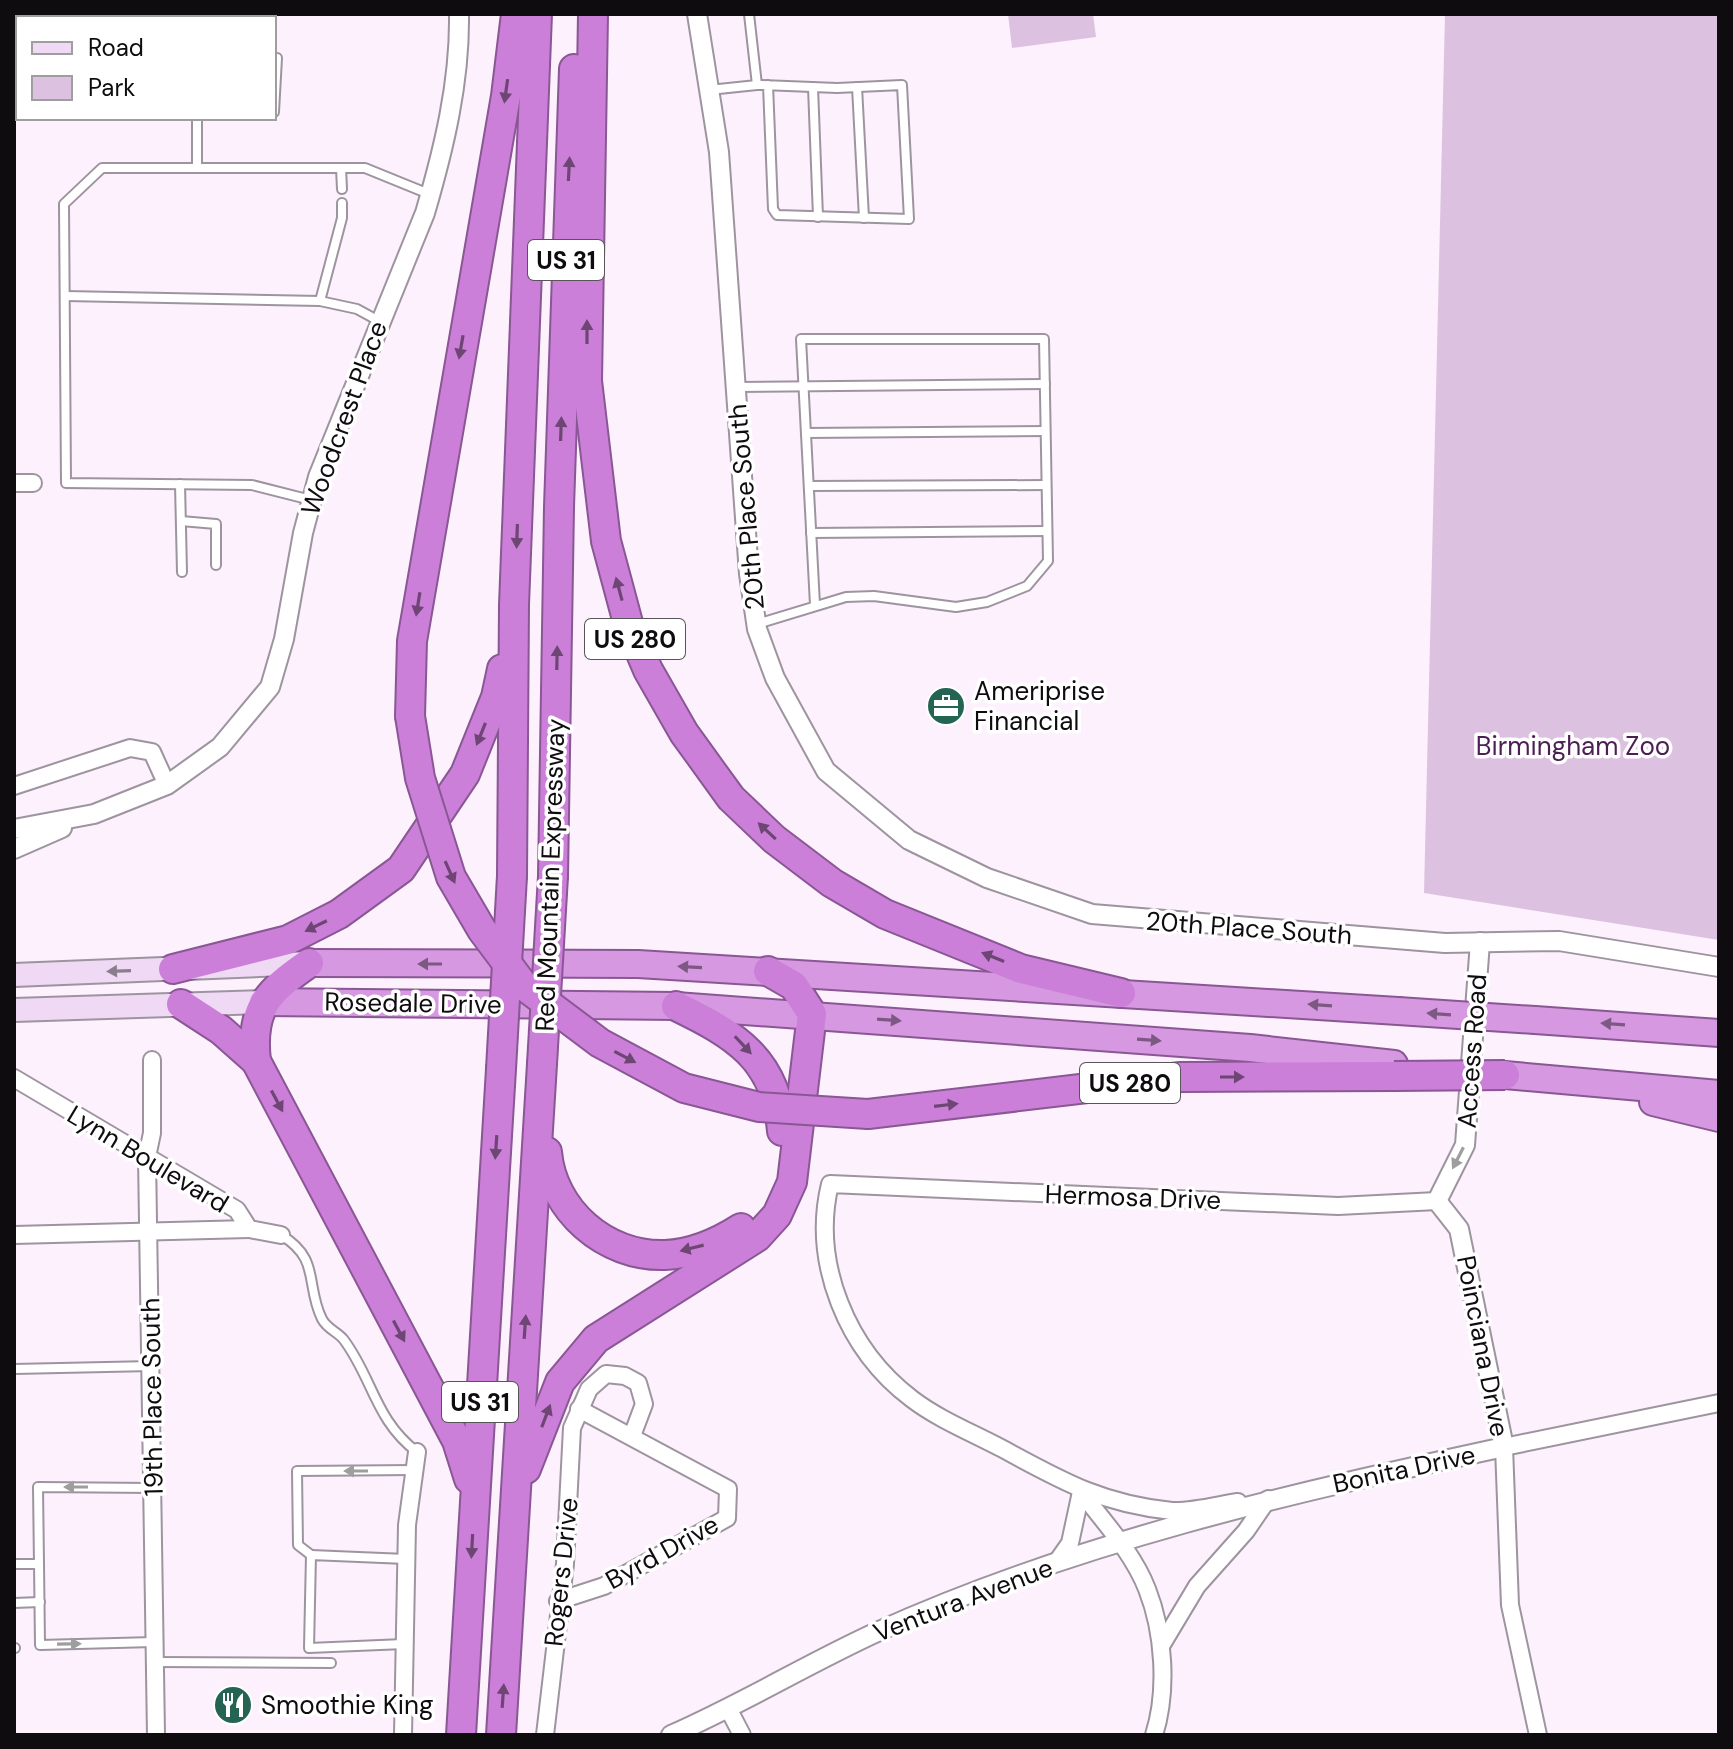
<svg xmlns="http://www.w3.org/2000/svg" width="1733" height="1749" font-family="'DM Sans',sans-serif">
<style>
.green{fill:#dcc2e0}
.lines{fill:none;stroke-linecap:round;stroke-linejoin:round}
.service-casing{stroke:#9d949f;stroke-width:12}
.minor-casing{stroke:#9d949f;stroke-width:20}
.tertiary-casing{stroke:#9d949f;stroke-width:22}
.secondary-casing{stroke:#9d949f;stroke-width:26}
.trunk-casing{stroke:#895793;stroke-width:30}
.motorway-casing{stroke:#895793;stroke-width:32}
.service{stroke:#fff;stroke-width:8}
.minor{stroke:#fff;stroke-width:16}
.tertiary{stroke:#fff;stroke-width:18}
.secondary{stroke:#efd9f4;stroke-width:22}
.trunk{stroke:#d698e0;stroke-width:26}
.motorway{stroke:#cb7fd9;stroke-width:28}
.trunk-bridge-casing{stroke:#895793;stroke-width:30;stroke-linecap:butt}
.motorway-bridge-casing{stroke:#895793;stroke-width:32;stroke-linecap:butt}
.trunk-bridge{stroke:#d698e0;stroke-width:26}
.motorway-bridge{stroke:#cb7fd9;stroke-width:28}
.oneway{fill:#6d4674}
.oneway2{fill:#7c5982}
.oneway3{fill:#8a7d8d}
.oneway4{fill:#9f9e9f}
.labels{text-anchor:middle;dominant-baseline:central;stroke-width:7;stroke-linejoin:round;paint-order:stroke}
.shield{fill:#fff;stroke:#575558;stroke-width:2}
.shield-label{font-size:24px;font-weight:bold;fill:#0f0c10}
.street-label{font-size:26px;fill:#0f0c10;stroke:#fff}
.poi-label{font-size:26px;fill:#0f0c10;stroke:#fff;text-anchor:start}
.park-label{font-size:26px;fill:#4c1f54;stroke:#fff}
</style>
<rect width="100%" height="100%" fill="#fcf1fd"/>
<g class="green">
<path d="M1008,14h85l3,23 -84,11z"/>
<path d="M1445,14h274v926l-295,-47z"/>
</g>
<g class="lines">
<defs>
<g id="service">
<path d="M42,18l6,-4"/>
<path d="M14,35l4,-3"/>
<path d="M274,58h3l-3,54"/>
<path d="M757,85h5l75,3 65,-3 7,134 -132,-4 -4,-6 -5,-124"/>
<path d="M813,87l5,130"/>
<path d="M857,87l7,131"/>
<path d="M709,90l48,-5 -8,-71"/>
<path d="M197,168v-50"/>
<path d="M341,168l1,21"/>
<path d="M65,296l255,5 22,-83v-15"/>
<path d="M320,301l37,8 22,12"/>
<path d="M737,387l308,-3"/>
<path d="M806,433l239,-2"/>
<path d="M180,484l2,88"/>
<path d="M809,486l237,-1"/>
<path d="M311,500l-59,-15 -186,-2 -2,-279 38,-36h263l64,26"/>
<path d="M181,521l35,3v41"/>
<path d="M811,533l236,-2"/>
<path d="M757,624l89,-27 28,-1 82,11 31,-5 40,-16 21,-25 -4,-222h-243l14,266"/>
<path d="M281,1235c40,24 24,50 41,84 5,10 16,13 22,21 29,39 31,80 73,112"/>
<path d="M14,1369l138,-3"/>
<path d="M311,1555l-13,-10 -1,-74 117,-1"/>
<path d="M14,1564h25l1,81 114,-3"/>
<path d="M39,1564l-1,-77 115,1"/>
<path d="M14,1603l26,-1"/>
<path d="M404,1644l-95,4 2,-93 95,4"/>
<path d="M14,1648h1"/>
<path d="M156,1662l175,1"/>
</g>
<g id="minor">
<path d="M59,14l2,4"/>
<path d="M14,93l4,-2"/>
<path d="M14,483h19"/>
<path d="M14,786l116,-38 22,4 15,33"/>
<path d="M152,1060v73l-5,24 9,578"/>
<path d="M14,1078l223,132 12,19 32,6"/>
<path d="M14,1235l235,-6"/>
<path d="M1081,1492c23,30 52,61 66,97 17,43 21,102 7,146"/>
<path d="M1238,1502c-20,3 -45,10 -66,9 -70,-7 -110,-30 -169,-62 -30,-16 -65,-30 -91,-50 -65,-49 -101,-136 -82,-215l508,22 99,-5"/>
<path d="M1056,1563l14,-20 11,-51"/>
<path d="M558,1601l46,-15 123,-68 1,-29 -149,-80"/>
<path d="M1161,1646l36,-60 49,-55 22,-32"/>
<path d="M729,1710l13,25"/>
<path d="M403,1735l4,-210 10,-73"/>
<path d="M545,1735l20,-171 7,-136 17,-39 17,-15 19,2 13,7 6,21 -12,32"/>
<path d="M1538,1735l-28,-130 -6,-158 215,-44"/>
</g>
<g id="tertiary">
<path d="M697,14l22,138 30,422 8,55 18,49 51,93 83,69 78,38 105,36 353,29 114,-2 160,26"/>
<path d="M14,829l80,-15 73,-29 53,-38 50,-60 14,-48 19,-106 15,-56 107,-264c19,-65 35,-131 34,-199"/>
<path d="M14,849l48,-21"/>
<path d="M671,1735c71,-31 136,-71 206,-103 199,-90 415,-139 627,-185l-45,-218 -22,-28 28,-56 15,-203"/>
</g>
<g id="secondary">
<path d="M14,975l295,-12"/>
<path d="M14,1010l249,-8"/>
</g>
<g id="trunk">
<path d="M309,963l329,1 760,47"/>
<path d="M263,1002l413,4 574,42 144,16"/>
<path d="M1535,1020l184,13"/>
<path d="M1505,1075l214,19"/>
<path d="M1653,1102l66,16"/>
</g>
<g id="motorway">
<path d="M593,14l-6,367 19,160 22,82 20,47 36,63 47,65 43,41 58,44 53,31 136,55 100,24"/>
<path d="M410,716l2,-75 94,-545 10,-82"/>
<path d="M512,876l2,-271 23,-591"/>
<path d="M553,876l6,-369 15,-438"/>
<path d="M309,963c-42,29 -59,46 -53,98l201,380 12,38"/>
<path d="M173,969l115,-29 51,-26 62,-45 64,-95 31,-77 6,-28"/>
<path d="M181,1004l40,26 35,31"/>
<path d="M676,1006c58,28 101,53 106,125"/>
<path d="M868,1114l313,-37 213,-1"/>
<path d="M547,1152c5,58 58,105 118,103 26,-1 54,-13 76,-27"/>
<path d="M526,1469l34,-87 36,-43 161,-102 20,-22 15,-33 20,-168 -18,-28 -26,-15"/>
<path d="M461,1735l40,-666"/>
<path d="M501,1735l41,-671"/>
</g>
</defs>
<use href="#service" class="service-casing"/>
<use href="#minor" class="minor-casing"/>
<use href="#tertiary" class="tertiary-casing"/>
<use href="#secondary" class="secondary-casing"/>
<use href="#trunk" class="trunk-casing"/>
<use href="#motorway" class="motorway-casing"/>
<use href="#service" class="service"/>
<use href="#minor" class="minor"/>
<use href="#tertiary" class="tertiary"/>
<use href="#secondary" class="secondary"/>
<use href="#trunk" class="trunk"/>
<use href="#motorway" class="motorway"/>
<defs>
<path id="trunk-bridge" d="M1398,1011l137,9"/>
<g id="motorway-bridge">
<path d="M410,716l10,62 31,99 31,53 42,56 76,57 84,45 75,19 109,7"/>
<path d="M542,1064l11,-188"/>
<path d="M501,1069l11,-193"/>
<path d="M1394,1076l111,-1"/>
</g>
</defs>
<use href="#trunk-bridge" class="trunk-bridge-casing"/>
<use href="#motorway-bridge" class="motorway-bridge-casing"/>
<use href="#trunk-bridge" class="trunk-bridge"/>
<use href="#motorway-bridge" class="motorway-bridge"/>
</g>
<defs><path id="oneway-solid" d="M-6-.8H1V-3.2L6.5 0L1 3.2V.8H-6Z" transform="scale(2)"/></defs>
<g class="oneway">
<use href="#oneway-solid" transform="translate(506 91) rotate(98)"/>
<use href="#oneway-solid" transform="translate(569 169) rotate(-87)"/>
<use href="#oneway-solid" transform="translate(587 332) rotate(-90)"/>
<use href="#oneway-solid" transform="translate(461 347) rotate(100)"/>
<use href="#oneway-solid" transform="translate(561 429) rotate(-88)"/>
<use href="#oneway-solid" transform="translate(517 536) rotate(92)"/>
<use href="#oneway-solid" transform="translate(619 589) rotate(-105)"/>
<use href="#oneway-solid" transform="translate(418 604) rotate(99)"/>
<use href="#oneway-solid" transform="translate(557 658) rotate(-89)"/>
<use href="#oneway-solid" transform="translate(481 734) rotate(112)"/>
<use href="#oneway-solid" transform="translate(767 831) rotate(-137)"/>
<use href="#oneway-solid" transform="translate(450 872) rotate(66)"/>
<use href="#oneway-solid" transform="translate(316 926) rotate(154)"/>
<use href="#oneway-solid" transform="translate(993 957) rotate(-158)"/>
<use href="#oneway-solid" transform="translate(743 1045) rotate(47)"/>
<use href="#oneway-solid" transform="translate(625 1057) rotate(28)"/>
<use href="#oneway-solid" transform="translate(1232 1077)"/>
<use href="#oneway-solid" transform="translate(277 1101) rotate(62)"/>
<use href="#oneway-solid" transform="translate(946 1105) rotate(-7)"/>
<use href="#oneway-solid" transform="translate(496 1147) rotate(94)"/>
<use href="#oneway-solid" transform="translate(692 1248) rotate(166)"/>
<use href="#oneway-solid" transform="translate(525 1327) rotate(-86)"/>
<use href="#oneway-solid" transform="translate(399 1331) rotate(62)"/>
<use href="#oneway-solid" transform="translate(546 1416) rotate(-69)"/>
<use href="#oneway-solid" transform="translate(472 1546) rotate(93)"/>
<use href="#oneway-solid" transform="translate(503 1696) rotate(-86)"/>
</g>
<g class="oneway2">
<use href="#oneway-solid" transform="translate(430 964) rotate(-180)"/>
<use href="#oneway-solid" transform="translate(690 967) rotate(-177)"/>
<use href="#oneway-solid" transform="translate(1320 1005) rotate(-176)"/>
<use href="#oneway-solid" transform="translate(1439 1014) rotate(-176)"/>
<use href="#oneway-solid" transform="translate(889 1020) rotate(4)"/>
<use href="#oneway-solid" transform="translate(1613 1024) rotate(-176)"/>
<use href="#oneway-solid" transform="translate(1149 1040) rotate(4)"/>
</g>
<use class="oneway3" href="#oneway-solid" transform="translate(119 971) rotate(178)"/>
<g class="oneway4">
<use href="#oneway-solid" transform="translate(1458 1158) rotate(117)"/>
<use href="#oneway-solid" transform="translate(356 1471) rotate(180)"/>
<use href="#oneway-solid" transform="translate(76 1487) rotate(-180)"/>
<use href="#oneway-solid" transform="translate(69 1644) rotate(-1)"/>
</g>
<defs>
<symbol id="office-disc" viewBox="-11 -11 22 22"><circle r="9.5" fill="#246452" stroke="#fff"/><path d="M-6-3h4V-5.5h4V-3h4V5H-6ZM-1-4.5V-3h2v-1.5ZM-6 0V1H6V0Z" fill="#fff"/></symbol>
<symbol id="restaurant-disc" viewBox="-11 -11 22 22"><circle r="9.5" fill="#246452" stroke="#fff"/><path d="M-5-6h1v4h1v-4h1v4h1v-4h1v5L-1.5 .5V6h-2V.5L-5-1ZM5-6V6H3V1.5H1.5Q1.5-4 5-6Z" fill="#fff"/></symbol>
</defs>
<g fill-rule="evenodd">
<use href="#office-disc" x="924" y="684" width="44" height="44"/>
<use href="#restaurant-disc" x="211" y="1683" width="44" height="44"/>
</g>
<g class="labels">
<g class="shield">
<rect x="528" y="240" width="76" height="40" rx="6"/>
<rect x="585" y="619" width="100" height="40" rx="6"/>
<rect x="1080" y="1063" width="100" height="40" rx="6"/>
<rect x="442" y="1382" width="76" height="40" rx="6"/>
</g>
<g class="shield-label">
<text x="566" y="260">US 31</text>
<text x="635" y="639">US 280</text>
<text x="1130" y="1083">US 280</text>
<text x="480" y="1402">US 31</text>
</g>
<g class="street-label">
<text transform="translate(344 418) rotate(-70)">Woodcrest Place</text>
<text transform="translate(746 507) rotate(-95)">20th Place South</text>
<text transform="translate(550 875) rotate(-88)">Red Mountain Expressway</text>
<text transform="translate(1249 928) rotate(4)">20th Place South</text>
<text transform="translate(413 1003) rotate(1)">Rosedale Drive</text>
<text transform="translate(1472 1051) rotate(-86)">Access Road</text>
<text transform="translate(148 1159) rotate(31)">Lynn Boulevard</text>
<text transform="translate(1133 1197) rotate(2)">Hermosa Drive</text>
<text transform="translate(1483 1346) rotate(79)">Poinciana Drive</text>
<text transform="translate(152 1397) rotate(-91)">19th Place South</text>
<text transform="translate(1404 1469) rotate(-12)">Bonita Drive</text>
<text transform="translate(662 1552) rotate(-29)">Byrd Drive</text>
<text transform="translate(561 1572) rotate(-84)">Rogers Drive</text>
<text transform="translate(963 1600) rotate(-21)">Ventura Avenue</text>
</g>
<g class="poi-label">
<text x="974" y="691">Ameriprise<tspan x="974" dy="30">Financial</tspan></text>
<text x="261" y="1705">Smoothie King</text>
</g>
<g class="park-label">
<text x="1573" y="746">Birmingham Zoo</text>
</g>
</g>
<rect width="1733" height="1749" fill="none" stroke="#0f0c10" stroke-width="32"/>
<rect x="16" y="16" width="260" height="104" fill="#ffffff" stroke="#9f9e9f" stroke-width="2"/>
<rect x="32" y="42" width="40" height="12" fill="#efd9f4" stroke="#9f9e9f" stroke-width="2"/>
<text x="88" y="56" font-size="24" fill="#0f0c10">Road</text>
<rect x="32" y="76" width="40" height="24" fill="#dcc2e0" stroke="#9f9e9f" stroke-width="2"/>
<text x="88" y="96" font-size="24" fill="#0f0c10">Park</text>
</svg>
